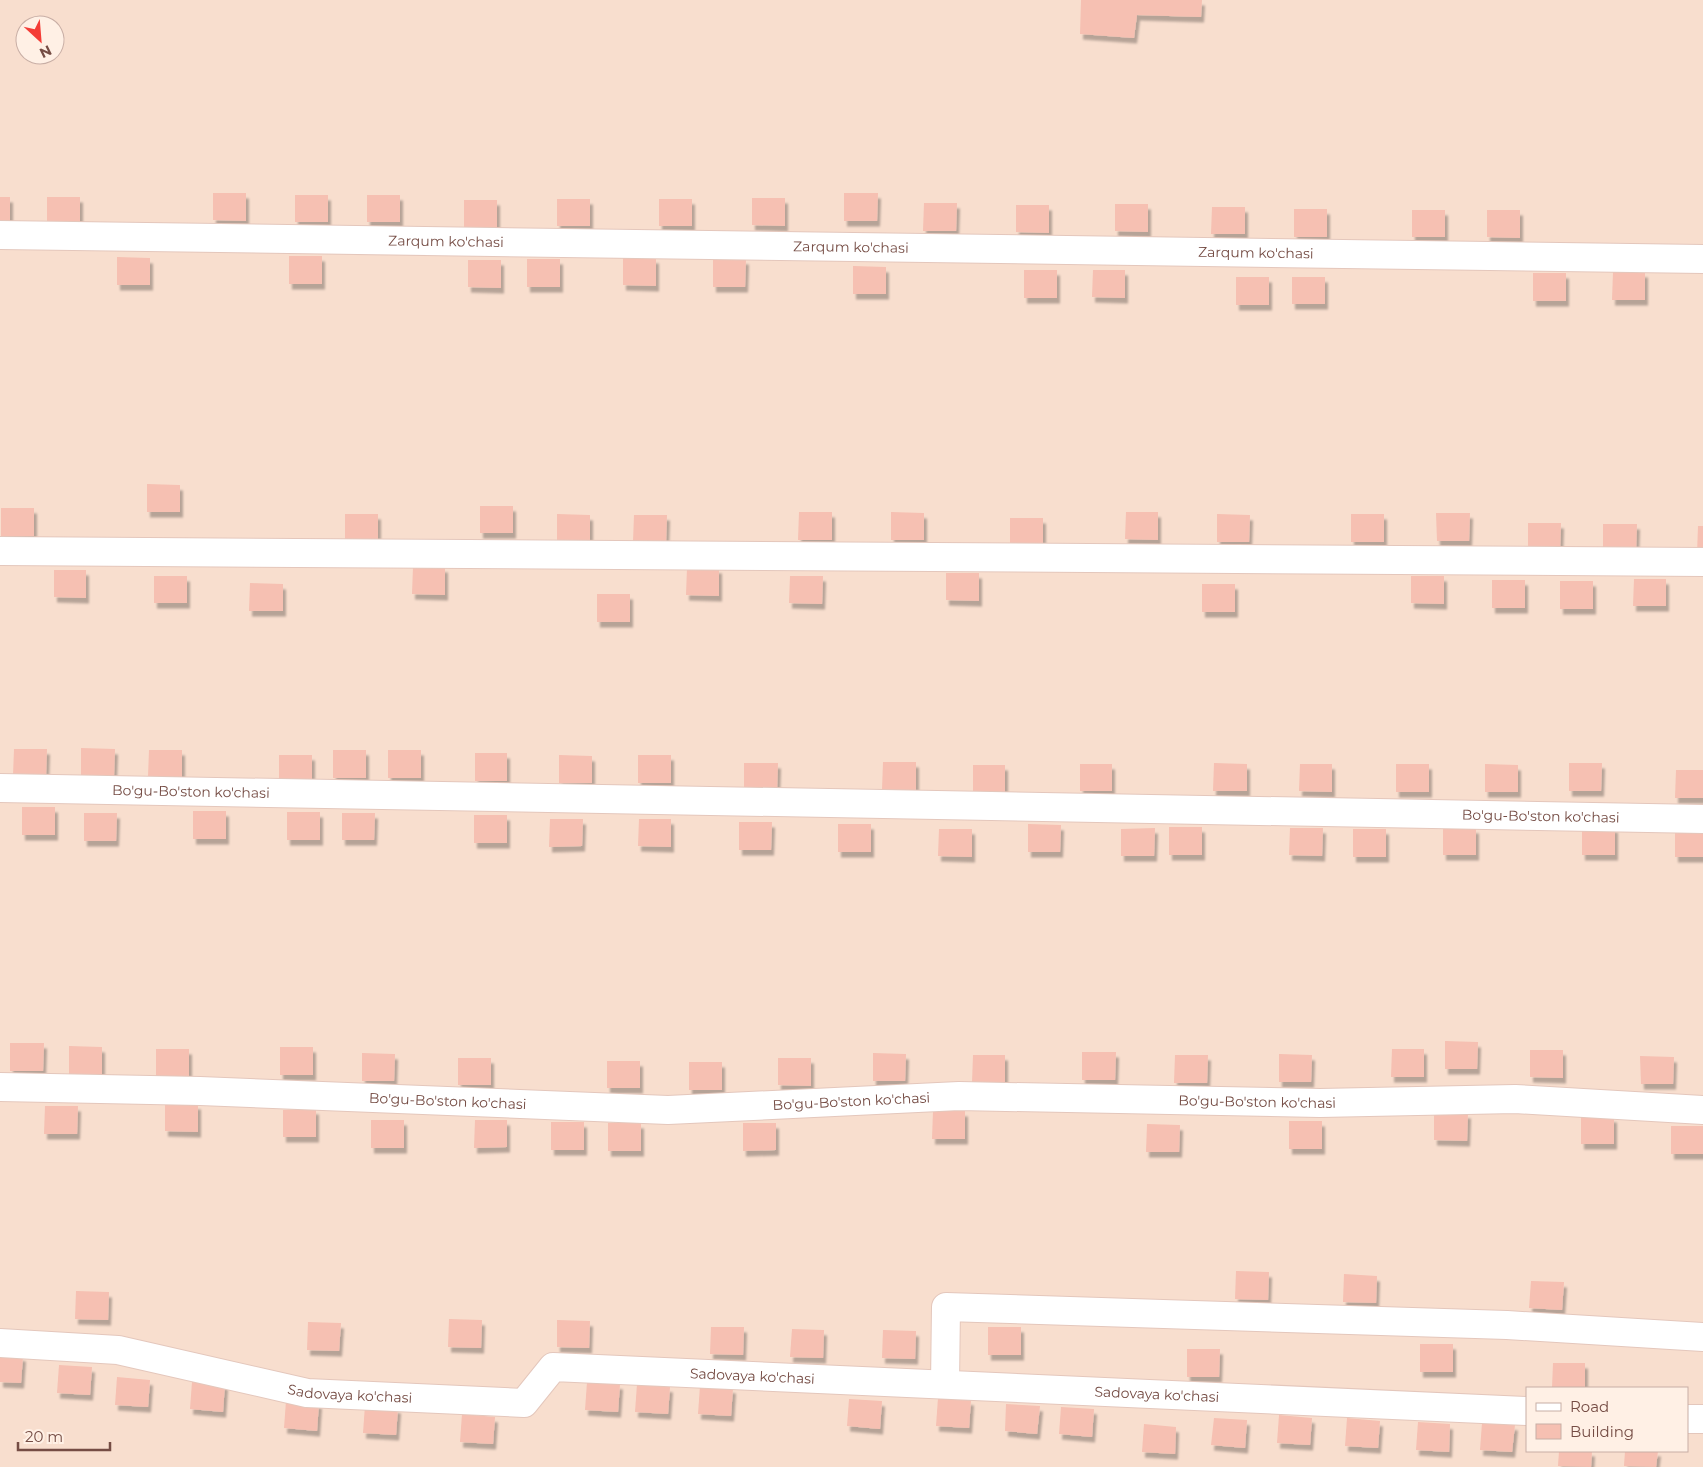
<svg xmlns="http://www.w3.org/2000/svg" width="1703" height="1467" font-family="Montserrat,sans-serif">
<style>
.residential{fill:#f8dece;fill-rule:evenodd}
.building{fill:#f6c0b2;filter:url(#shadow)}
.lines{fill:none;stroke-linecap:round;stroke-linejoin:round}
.street-casing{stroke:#e4c7bc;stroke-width:30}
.street{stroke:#fff;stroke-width:28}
.labels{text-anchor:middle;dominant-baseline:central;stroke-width:4;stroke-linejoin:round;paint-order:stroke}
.street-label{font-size:14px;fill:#754c44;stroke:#fff0e5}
</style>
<defs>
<filter id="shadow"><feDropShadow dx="3" dy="5.5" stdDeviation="1" flood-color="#0004"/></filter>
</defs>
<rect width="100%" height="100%" fill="#feebdd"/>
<path class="residential" d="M0,0h1703v1467h-1703zM25,25h30v30h-30zM1527,1388h160v63h-160z"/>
<g class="building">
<path d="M1081,0h121l-1,17 -64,-2 -3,23 -54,-4z"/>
<path d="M213,193h33v28l-33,-1z"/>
<path d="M844,193h34l-1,28h-33z"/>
<rect x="295" y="195" width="33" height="27"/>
<rect x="367" y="195" width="33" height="27"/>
<rect x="0" y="197" width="10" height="28"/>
<rect x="47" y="197" width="33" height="27"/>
<path d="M752,198h33v28l-33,-1z"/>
<rect x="557" y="199" width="33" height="27"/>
<rect x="659" y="199" width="33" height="27"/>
<rect x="464" y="200" width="33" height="28"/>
<path d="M924,203h33l-1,28h-33z"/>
<path d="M1115,204h33v28l-33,-1z"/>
<path d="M1016,205h33v28l-33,-1z"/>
<path d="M1212,207h33v27h-34z"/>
<rect x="1294" y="209" width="33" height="28"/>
<rect x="1412" y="210" width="33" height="27"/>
<path d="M1487,210h33v28l-33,-1z"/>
<rect x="289" y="256" width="33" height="28"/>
<path d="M117,257l33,1v27h-33z"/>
<path d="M623,258h33v28l-33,-1z"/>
<rect x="527" y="259" width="33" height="28"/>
<path d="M713,259h33l-1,28h-32z"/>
<path d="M468,260h33v28l-33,-1z"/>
<path d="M853,266l33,1v27h-33z"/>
<rect x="1024" y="270" width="33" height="28"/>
<path d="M1093,270h32v28l-33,-1z"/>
<path d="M1613,272h32v28h-33z"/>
<rect x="1533" y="273" width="33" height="28"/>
<rect x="1236" y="277" width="33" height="28"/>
<rect x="1292" y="277" width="33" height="27"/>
<path d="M147,484l33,1v27h-33z"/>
<rect x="480" y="506" width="33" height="27"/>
<rect x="1" y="508" width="33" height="28"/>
<path d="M799,512h33v28h-34z"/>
<path d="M891,512l33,1v27h-33z"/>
<path d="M1126,512h32v28l-33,-1z"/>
<path d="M1436,513h34l-1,28h-32z"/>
<rect x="345" y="514" width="33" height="28"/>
<path d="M557,514l33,1v27h-33z"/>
<path d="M1217,514l33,1 -1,27h-32z"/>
<rect x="1351" y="514" width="33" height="28"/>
<path d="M634,515h33l-1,28 -33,-1z"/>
<rect x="1010" y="518" width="33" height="27"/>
<path d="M1528,523h33l-1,28h-32z"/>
<path d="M1603,524h34l-1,27h-33z"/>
<path d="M1698,526h5v28h-6z"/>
<path d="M413,567h32v28l-33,-1z"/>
<path d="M687,568h32v28l-33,-1z"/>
<path d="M54,570h32v28l-32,-1z"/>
<path d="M946,573h33v28l-33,-1z"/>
<rect x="154" y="576" width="33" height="27"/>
<path d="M790,576h33l-1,28 -33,-1z"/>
<path d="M1411,576h33v28l-33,-1z"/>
<path d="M1634,579h32v27h-33z"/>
<rect x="1492" y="580" width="33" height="28"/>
<rect x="1560" y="581" width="33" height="28"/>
<path d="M250,583l33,1v27h-34z"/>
<rect x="1202" y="584" width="33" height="28"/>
<rect x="597" y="594" width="33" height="28"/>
<path d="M81,748l34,1 -1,27h-33z"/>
<path d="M14,749h33l-1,27h-33z"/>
<path d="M149,750h33v27h-34z"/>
<rect x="333" y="750" width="33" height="28"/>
<rect x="388" y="750" width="33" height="28"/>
<rect x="475" y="753" width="32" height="28"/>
<rect x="279" y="755" width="33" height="28"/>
<path d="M559,755l33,1v27h-33z"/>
<rect x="638" y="755" width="33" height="28"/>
<path d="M883,762h33v28h-34z"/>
<path d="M744,763h34l-1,28h-33z"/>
<path d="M1214,763l33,1v27h-34z"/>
<path d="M1569,763h33l-1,28h-32z"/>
<rect x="1080" y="764" width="32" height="27"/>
<path d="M1300,764h32v28l-33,-1z"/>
<rect x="1396" y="764" width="33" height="28"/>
<path d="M1485,764l33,1v27h-33z"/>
<rect x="973" y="765" width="32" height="28"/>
<path d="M1676,770h27v28h-28z"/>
<rect x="22" y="807" width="33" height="28"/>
<rect x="193" y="811" width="33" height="28"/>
<rect x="287" y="812" width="33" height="28"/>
<path d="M84,813h33l-1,28h-32z"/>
<path d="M342,813h33l-1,27h-32z"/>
<rect x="474" y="815" width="33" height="28"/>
<path d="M550,819h33l-1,27 -33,1z"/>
<path d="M639,819h32v28l-33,-1z"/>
<path d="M739,822h33l-1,28h-32z"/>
<rect x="838" y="824" width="33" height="28"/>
<path d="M1028,824l33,1 -1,27h-32z"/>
<rect x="1169" y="827" width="33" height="28"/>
<rect x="1582" y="827" width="33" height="28"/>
<path d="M1155,828l-1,28h-33v-27z"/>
<path d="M1290,828h33l-1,28 -33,-1z"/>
<rect x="1443" y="828" width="33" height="27"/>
<path d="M939,829h33v28l-34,-1z"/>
<rect x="1353" y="829" width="33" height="28"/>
<rect x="1675" y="829" width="28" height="28"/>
<path d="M1445,1041l33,1 -1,27h-32z"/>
<path d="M10,1043h34l-1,28h-33z"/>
<path d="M69,1046l33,1v27h-33z"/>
<rect x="280" y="1047" width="33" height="28"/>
<rect x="156" y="1049" width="33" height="28"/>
<path d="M1392,1049h32v28h-33z"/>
<path d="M1530,1050h33v28l-33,-1z"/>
<path d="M1082,1052h34l-1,28h-33z"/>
<path d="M362,1053l33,1 -1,27h-32z"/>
<path d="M873,1053l33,1 -1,27h-32z"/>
<path d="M1279,1054l33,1 -1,27h-32z"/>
<path d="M973,1055h32v28h-33z"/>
<path d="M1175,1055h33l-1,28h-33z"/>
<path d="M1640,1056l34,1 -1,27h-32z"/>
<rect x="458" y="1058" width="33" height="27"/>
<path d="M778,1058h33v28l-33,-1z"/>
<rect x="607" y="1061" width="33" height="27"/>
<rect x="689" y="1062" width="33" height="28"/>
<path d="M165,1104h33v28l-33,-1z"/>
<path d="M45,1106h33l-1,28h-33z"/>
<path d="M316,1109v28h-33v-27z"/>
<path d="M933,1111h32v28h-33z"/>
<path d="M1434,1113h34l-1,28 -33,-1z"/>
<rect x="1581" y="1117" width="33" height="27"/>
<rect x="371" y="1120" width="33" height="28"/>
<path d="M475,1120h32v27l-33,1z"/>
<rect x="1289" y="1121" width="33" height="28"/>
<rect x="551" y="1122" width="33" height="28"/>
<rect x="608" y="1123" width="33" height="28"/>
<path d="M743,1123h33v27l-33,1z"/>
<path d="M1147,1124l33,1 -1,27h-33z"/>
<rect x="1671" y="1126" width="32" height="28"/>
<path d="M1236,1271l33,1 -1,28 -33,-1z"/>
<path d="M1344,1274l33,2 -1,27 -33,-1z"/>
<path d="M1531,1281l33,1 -2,28 -33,-2z"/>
<path d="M76,1291l33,1 -1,28 -33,-1z"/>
<path d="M449,1319l33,1 -1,28 -33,-1z"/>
<path d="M557,1320l33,1 -1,27 -32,-1z"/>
<path d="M308,1322l33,1 -2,28 -32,-1z"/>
<path d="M711,1327h33l-1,28 -33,-1z"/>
<rect x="988" y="1327" width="33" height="28"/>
<path d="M792,1329l32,1 -1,28 -33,-1z"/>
<path d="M883,1330l33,1 -1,28 -33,-1z"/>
<rect x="1420" y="1344" width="33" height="28"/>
<path d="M1187,1349h33l-1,28h-32z"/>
<path d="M0,1354l23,2 -2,27 -21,-1z"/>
<path d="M1553,1363h32v25h-33z"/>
<path d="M59,1365l33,2 -2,28 -33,-2z"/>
<path d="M117,1377l33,3 -2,27 -33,-2z"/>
<path d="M192,1382l33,2 -2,28 -33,-3z"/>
<path d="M587,1382l33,2 -2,28 -33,-2z"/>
<path d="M637,1384l33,3 -2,27 -33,-2z"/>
<path d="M700,1386l33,2 -2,28 -33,-2z"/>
<path d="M938,1398l33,2 -2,28 -33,-2z"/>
<path d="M849,1399l33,2 -2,28 -33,-3z"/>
<path d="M286,1401l33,2 -2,28 -33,-3z"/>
<path d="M1006,1404l34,2 -3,28 -32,-3z"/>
<path d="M365,1405l33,3 -2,27 -33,-2z"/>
<path d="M1061,1407l33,2 -2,28 -33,-3z"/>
<path d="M462,1414l33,3 -2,27 -33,-2z"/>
<path d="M1279,1415l33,3 -2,27 -33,-2z"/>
<path d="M1214,1418l33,2 -2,28 -34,-3z"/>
<path d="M1347,1418l33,3 -2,27 -33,-2z"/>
<path d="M1418,1422l32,2 -1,28 -33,-2z"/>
<path d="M1482,1423l33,2 -3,27 -32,-2z"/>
<path d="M1144,1424l32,3 -1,27 -33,-2z"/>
<path d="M1559,1451h33l-1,16 -33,-1z"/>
<path d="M1625,1451h33l-2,16 -32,-1z"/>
</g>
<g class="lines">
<defs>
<g id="street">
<path id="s1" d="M0,235l1703,24"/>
<path d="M0,551l1703,11"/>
<path id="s2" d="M0,788l1703,31"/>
<path id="s3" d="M0,1087l200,4 468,19 291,-14 361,7 195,-4 188,11"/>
<path id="s4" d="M0,1343l118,7 189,43 217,10 29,-36 974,44"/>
<path d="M945,1384l1,-77 561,18 196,12"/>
<path d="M1687,1419h16"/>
</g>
</defs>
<use href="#street" class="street-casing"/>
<use href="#street" class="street"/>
</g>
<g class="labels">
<g class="street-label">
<text stroke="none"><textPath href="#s1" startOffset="446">Zarqum ko'chasi</textPath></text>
<text stroke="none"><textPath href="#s1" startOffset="851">Zarqum ko'chasi</textPath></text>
<text stroke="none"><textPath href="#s1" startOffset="1256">Zarqum ko'chasi</textPath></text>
<text stroke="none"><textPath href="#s2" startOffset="191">Bo'gu-Bo'ston ko'chasi</textPath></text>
<text stroke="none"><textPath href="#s2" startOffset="1541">Bo'gu-Bo'ston ko'chasi</textPath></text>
<text stroke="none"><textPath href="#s3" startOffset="448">Bo'gu-Bo'ston ko'chasi</textPath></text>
<text stroke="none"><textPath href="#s3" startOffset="852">Bo'gu-Bo'ston ko'chasi</textPath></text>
<text stroke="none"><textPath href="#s3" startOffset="1258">Bo'gu-Bo'ston ko'chasi</textPath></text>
<text stroke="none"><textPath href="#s4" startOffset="775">Sadovaya ko'chasi</textPath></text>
<text stroke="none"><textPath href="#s4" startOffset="355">Sadovaya ko'chasi</textPath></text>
<text stroke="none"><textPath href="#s4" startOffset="1180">Sadovaya ko'chasi</textPath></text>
</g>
</g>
<rect x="1526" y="1387" width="162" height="65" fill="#fff0e5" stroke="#c8aea5"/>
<rect x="1536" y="1403" width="25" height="8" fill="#ffffff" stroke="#c8aea5"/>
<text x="1570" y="1412" font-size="15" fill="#754c44">Road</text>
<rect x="1536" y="1424" width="25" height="15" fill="#f6c0b2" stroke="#c8aea5"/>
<text x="1570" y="1437" font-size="15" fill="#754c44">Building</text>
<g transform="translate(40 40) rotate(154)"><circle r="24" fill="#fff0e5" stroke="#c8aea5"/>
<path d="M0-4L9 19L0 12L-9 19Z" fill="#f43c36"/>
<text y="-8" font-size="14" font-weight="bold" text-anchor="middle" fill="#754c44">N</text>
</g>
<path d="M18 1442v8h92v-8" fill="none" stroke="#754c44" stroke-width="2.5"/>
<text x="25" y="1442" font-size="15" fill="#754c44" stroke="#fff0e5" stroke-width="4" paint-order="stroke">20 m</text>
</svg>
